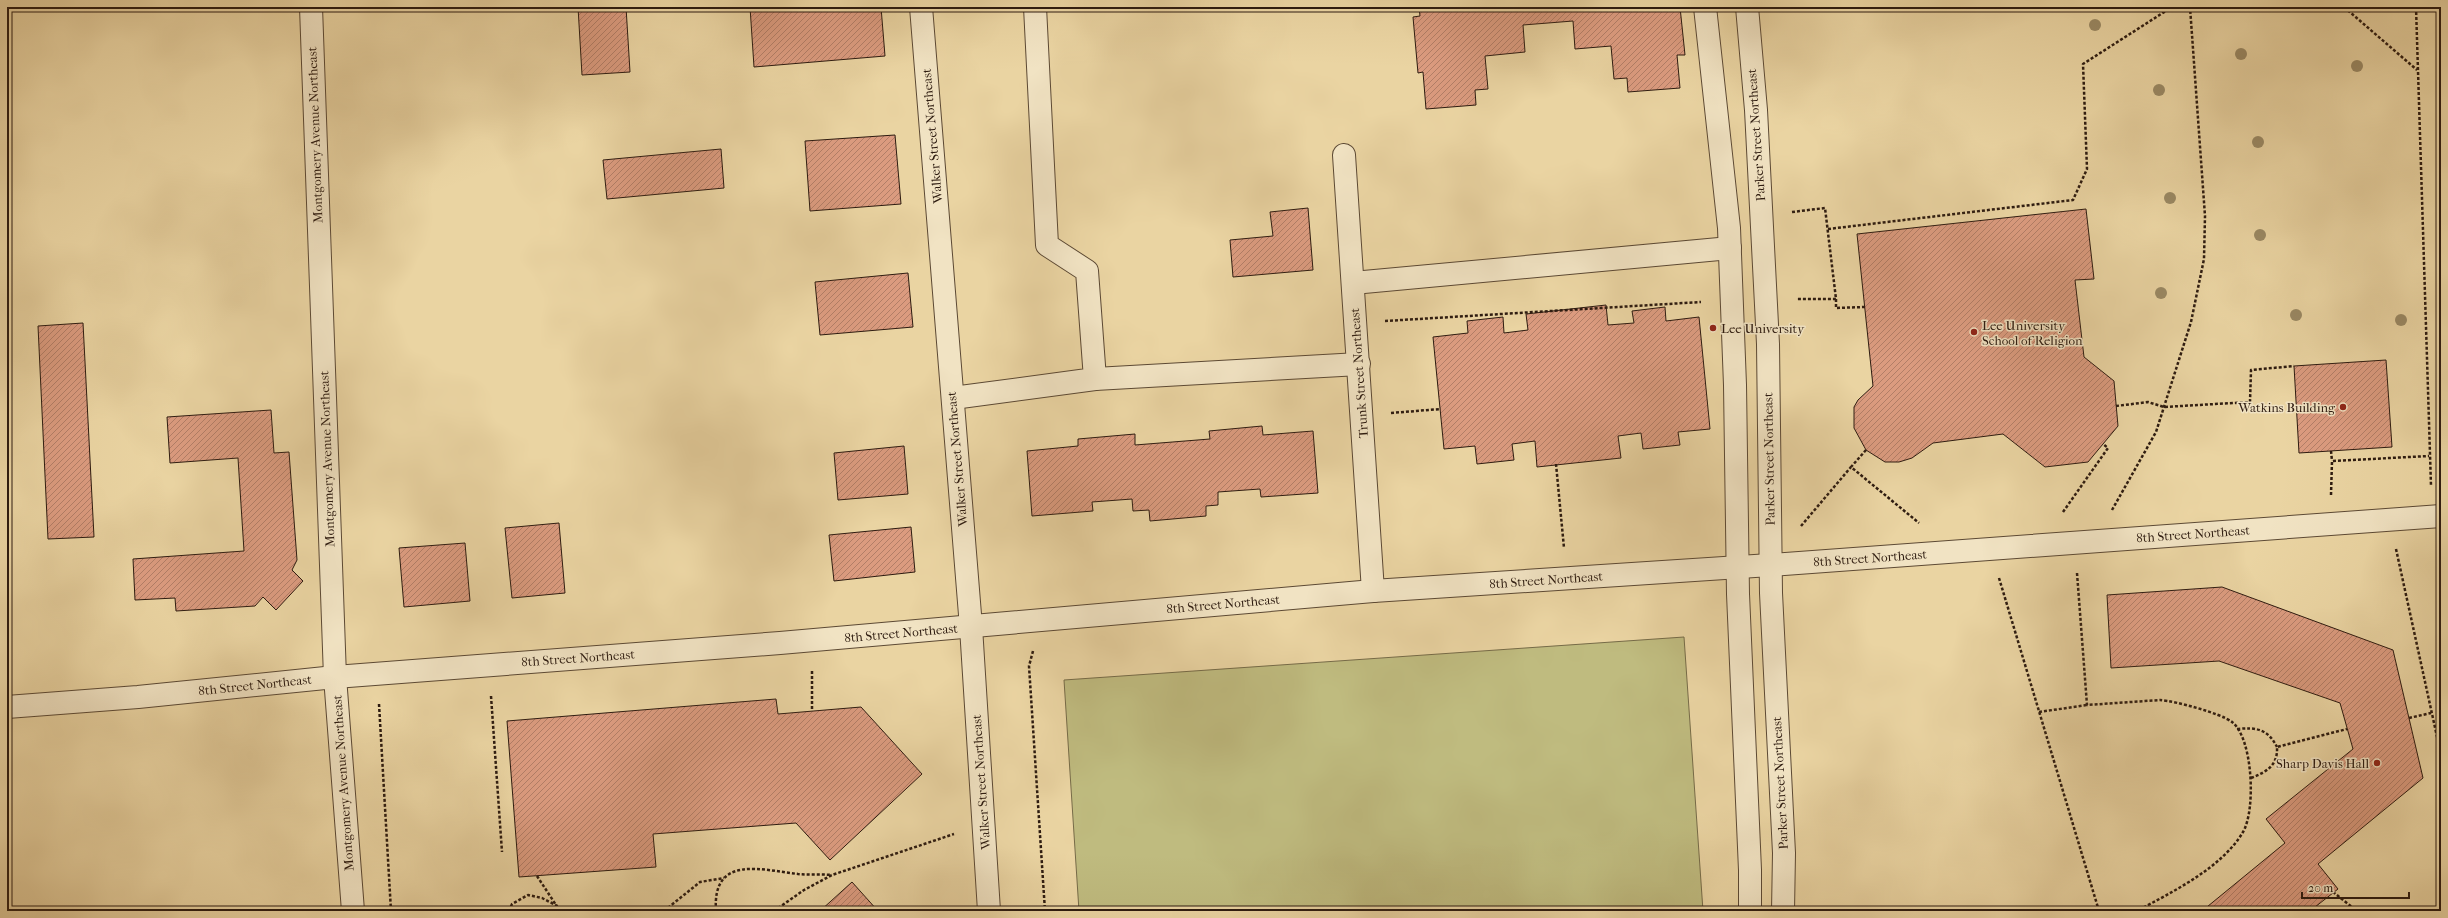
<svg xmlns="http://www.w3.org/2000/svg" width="2448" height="918" font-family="'IM FELL French Canon',serif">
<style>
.pitch{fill:#bfbb7f;stroke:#766b48}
.building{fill:url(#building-hatch);stroke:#2d1b10}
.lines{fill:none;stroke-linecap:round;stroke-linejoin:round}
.minor-casing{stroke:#5c4934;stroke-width:24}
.path{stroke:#2d1b10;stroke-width:2.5;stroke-dasharray:3 2;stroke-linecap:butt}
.minor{stroke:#f1e3c3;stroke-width:22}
.tree{fill:#9a8964}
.poi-dot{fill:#8f2418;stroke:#f1e3c3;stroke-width:1.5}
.labels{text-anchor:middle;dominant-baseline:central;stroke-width:3;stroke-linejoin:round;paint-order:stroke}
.street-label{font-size:13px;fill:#2d1b10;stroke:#f1e3c3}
.poi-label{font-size:13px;fill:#2d1b10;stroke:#f1e3c3;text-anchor:start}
</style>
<defs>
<pattern id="building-hatch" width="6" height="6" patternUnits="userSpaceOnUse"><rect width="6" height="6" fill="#db9b7f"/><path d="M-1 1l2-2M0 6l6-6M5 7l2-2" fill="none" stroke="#b27e67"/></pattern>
</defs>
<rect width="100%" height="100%" fill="#ead4a2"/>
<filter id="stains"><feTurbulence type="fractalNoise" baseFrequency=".005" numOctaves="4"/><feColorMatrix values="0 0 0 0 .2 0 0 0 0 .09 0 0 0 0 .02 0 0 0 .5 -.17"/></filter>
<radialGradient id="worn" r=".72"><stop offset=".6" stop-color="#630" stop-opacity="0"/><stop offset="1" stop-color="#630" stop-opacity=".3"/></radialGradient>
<path class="pitch" d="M1684,637l19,274h-624l-15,-231z"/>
<g class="building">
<path d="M578,7h48l4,65 -48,3z"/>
<path d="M750,7h131l4,49 -131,11z"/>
<path d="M1419,7h261l5,48h-8l3,33 -52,4 -1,-14 -13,1 -3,-33 -36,3 -2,-28 -50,4 2,27 -40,4 3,33 -13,1 1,15 -50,4 -3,-37 -5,1 -5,-56 7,-1z"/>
<path d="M895,135l6,69 -91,7 -5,-70z"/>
<path d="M721,149l3,39 -117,11 -4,-39z"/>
<path d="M1308,208l5,62 -80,7 -3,-37 43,-4 -3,-24z"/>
<path d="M2086,209l8,70 -19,1 9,77 30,24 4,45 -30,36 -43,5 -42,-33 -70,9 -21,15 -13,4h-14l-19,-12 -12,-22v-21l4,-7 15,-14 -16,-152z"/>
<path d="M908,273l5,54 -93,8 -5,-53z"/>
<path d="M1606,305l2,20 26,-2 -2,-12 33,-4 1,14 33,-4 11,112 -32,3 2,13 -37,4 -2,-16 -23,3 3,22 -84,9 -2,-26 -23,3 2,16 -37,4 -2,-18 -31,3 -11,-112 35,-4 -1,-12 36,-4 1,16 24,-3 -2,-16z"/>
<path d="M83,323l11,214 -46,2 -10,-213z"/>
<path d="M2386,360l6,87 -93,6 -5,-87z"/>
<path d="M271,410l3,43 15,-1 8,108 -5,10 11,11 -27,29 -13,-13 -8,9 -79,5 -1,-13 -40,2 -2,-41 111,-8 -6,-93 -68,5 -3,-46z"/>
<path d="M1262,426l1,9 50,-4 5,62 -57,4 -1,-8 -42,3v13l-12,1v10l-56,5 -1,-11 -16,1 -1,-12 -40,3 1,9 -61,5 -5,-65 51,-5v-7l57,-5v11l75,-6 -1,-8z"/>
<path d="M904,446l4,48 -70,6 -4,-47z"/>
<path d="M559,523l6,70 -53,5 -7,-70z"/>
<path d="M911,527l4,45 -81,9 -5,-46z"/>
<path d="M465,543l5,58 -66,6 -5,-59z"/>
<path d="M2222,587l171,63 30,128 -105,86 20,25 -28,22h-108l83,-68 -19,-24 87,-70 -13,-46 -121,-42 -108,7 -4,-73z"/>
<path d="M776,699l2,15 83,-7 61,67 -92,86 -34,-37 -143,11 3,33 -137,10 -12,-156z"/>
<path d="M852,882l26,29h-58z"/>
</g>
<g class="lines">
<defs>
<g id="minor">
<path d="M311,7l24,670 18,234"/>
<path d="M921,7l50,620 18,284"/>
<path d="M1705,7l24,221 6,157 3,209 12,276v41"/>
<path d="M1747,7l9,103 12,234 3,249 13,260 -1,58"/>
<path d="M1344,155l29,436"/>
<path d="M1353,283l377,-35"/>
<path d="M1095,379l264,-15"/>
<path d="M953,398l142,-19 -8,-108 -40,-26 -12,-238"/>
<path d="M7,707l131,-10 197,-20 445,-34 593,-52 397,-26 671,-49"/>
</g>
</defs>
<use href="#minor" class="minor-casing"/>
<g class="path">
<path d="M2344,7l73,63"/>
<path d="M2416,7l15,479"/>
<path d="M1792,212l33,-4 11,91h-40"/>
<path d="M1828,229l245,-29 14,-31 -4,-105 89,-57"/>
<path d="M1836,299v9l29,-1"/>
<path d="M1385,321l316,-19"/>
<path d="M2116,406l32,-4 16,5 86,-5 1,-32 43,-4"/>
<path d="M1391,413l50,-4"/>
<path d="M1866,450l-15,17 68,56"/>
<path d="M2331,451l1,10"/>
<path d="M1556,464l8,84"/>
<path d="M2331,495l1,-34 97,-5"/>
<path d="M2112,510l44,-78 35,-110 13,-63 1,-43 -15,-209"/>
<path d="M2063,512l45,-64 -5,-4"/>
<path d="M1801,526l50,-59"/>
<path d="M2396,549l45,206"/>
<path d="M2077,573l10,132 73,-5c15,1 60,13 72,22 21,16 24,88 11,110 -21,36 -71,60 -106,79"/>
<path d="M1999,578l100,333"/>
<path d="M1033,651l-4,15 16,245"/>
<path d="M491,696l11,156"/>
<path d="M379,704l12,207"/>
<path d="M812,709v-40"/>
<path d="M2039,712l48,-7"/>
<path d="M2409,718l22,-5"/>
<path d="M2237,729c19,-2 31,0 40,18"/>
<path d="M2251,778c15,-6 27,-12 26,-31l70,-18"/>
<path d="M537,876l19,29"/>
<path d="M2333,892l24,19"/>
<path d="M509,911l3,-7 16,-9 14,3 25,13"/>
<path d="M664,911l36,-29 24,-4"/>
<path d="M716,911c-4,-57 46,-41 82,-37 11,1 23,0 34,1"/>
<path d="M774,911l30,-21 28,-15 122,-41"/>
</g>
<use href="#minor" class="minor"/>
</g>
<g class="tree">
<circle cx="2095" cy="25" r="6"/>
<circle cx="2241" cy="54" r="6"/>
<circle cx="2357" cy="66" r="6"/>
<circle cx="2159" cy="90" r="6"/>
<circle cx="2258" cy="142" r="6"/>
<circle cx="2170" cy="198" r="6"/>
<circle cx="2260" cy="235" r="6"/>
<circle cx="2161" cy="293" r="6"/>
<circle cx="2296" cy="315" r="6"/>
<circle cx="2401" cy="320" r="6"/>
</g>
<g class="poi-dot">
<circle cx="1713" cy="328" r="4"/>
<circle cx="1974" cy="332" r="4"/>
<circle cx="2343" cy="407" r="4"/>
<circle cx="2377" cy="763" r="4"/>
</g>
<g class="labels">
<g class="street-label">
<text transform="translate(315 135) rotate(-92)">Montgomery Avenue Northeast</text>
<text transform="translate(1756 135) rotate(-94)">Parker Street Northeast</text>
<text transform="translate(932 136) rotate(-95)">Walker Street Northeast</text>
<text transform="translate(1359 373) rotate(-94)">Trunk Street Northeast</text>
<text transform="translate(327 459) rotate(-92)">Montgomery Avenue Northeast</text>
<text transform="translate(957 459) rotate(-95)">Walker Street Northeast</text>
<text transform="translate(1769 459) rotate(-91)">Parker Street Northeast</text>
<text transform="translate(2193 534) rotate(-4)">8th Street Northeast</text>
<text transform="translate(1870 558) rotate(-4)">8th Street Northeast</text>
<text transform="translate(1546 580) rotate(-4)">8th Street Northeast</text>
<text transform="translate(1223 604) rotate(-5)">8th Street Northeast</text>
<text transform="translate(901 633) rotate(-5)">8th Street Northeast</text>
<text transform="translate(578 658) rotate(-4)">8th Street Northeast</text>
<text transform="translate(255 685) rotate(-6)">8th Street Northeast</text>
<text transform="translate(981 782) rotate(-94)">Walker Street Northeast</text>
<text transform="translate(343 783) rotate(-94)">Montgomery Avenue Northeast</text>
<text transform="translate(1780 783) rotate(-93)">Parker Street Northeast</text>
</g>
<g class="poi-label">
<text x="1982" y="325">Lee University<tspan x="1982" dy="15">School of Religion</tspan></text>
<text x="1721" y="328">Lee University</text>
<text x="2335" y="407" text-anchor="end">Watkins Building</text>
<text x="2369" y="763" text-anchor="end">Sharp Davis Hall</text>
</g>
</g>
<rect width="2448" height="918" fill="none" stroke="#ead4a2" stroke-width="24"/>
<rect x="8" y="8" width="2432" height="902" fill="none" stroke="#2d1b10" stroke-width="2"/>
<rect x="12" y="12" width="2424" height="894" fill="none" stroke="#2d1b10"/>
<path d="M2302 892v6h107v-6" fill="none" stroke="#2d1b10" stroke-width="2"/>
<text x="2308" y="892" font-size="12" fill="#2d1b10" stroke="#f1e3c3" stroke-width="3" paint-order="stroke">20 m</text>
<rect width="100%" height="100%" filter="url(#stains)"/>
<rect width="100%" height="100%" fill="url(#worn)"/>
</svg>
